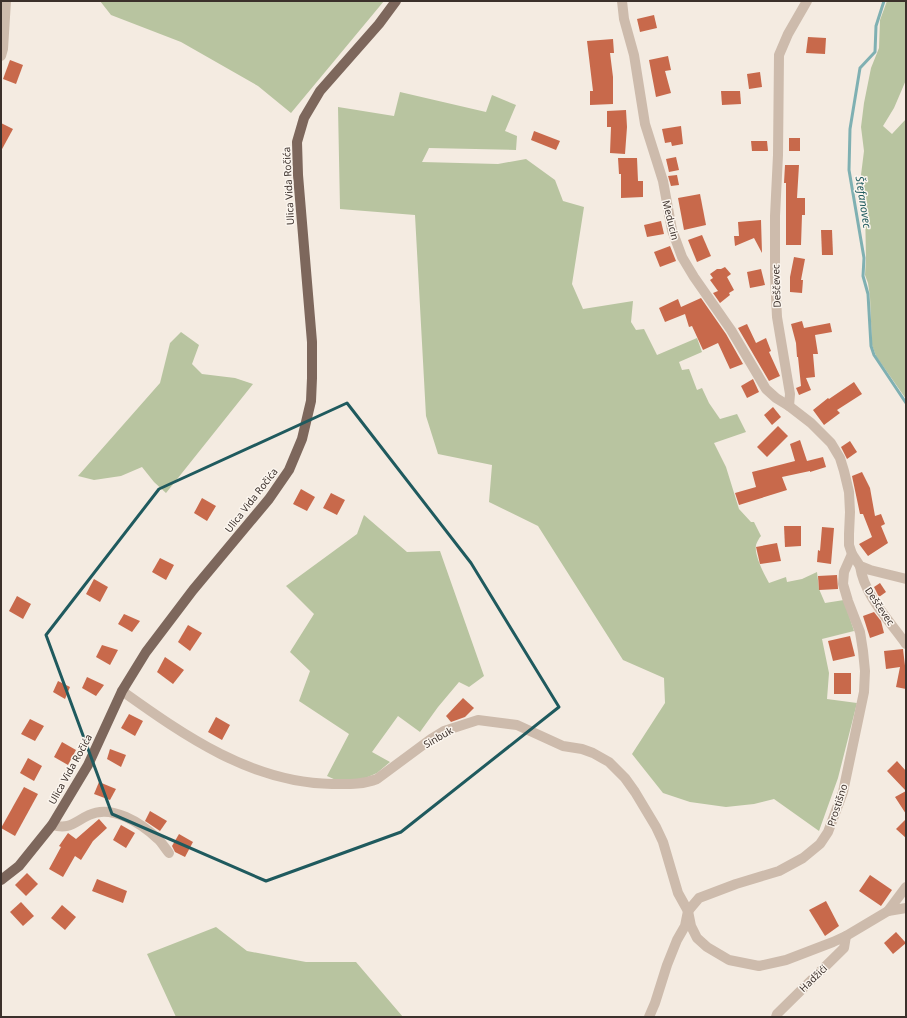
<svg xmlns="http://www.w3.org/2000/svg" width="907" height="1018" font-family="'Noto Sans',sans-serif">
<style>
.green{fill:#b8c4a0}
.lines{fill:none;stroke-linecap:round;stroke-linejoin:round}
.stream{stroke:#7fb0b2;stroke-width:3}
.building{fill:#c8694b}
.minor{stroke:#cdbbac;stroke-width:10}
.major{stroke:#7d675c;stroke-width:10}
.marked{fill:none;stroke:#1f5a5e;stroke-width:3;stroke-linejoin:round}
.labels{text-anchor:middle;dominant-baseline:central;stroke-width:3;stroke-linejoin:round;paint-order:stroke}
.street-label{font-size:10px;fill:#3b302b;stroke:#fbf5ee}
.water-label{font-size:11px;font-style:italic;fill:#1f5a5e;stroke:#fbf5ee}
</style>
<rect width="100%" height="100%" fill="#f4ebe1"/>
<g class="green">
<path d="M100,1h284l-93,112 -33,-27 -77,-44 -70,-27z"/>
<path d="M887,1h19v79l-12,28 -11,18 9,8 14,-15v280l-30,-43 -4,-11 -2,-48 -2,-14 -3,-8 1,-16 -1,-53 -4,-31 3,-24 -3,-24 3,-24 7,-35 8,-20 1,-28z"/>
<path d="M400,92l86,20 6,-17 24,10 -11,26 12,5 -1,14 -87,-2 -7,14 76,2 28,-5 29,21 8,21 21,6 -12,77 11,25 50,-8 -2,21 5,8 8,-1 13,26 40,-17 5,14 -23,10 3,8 7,-1 8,21 5,-2 7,15 11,16 17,-5 9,18 -32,11 12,24 13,42 12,13h3l7,14c-2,2 -4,6 -5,9 -2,10 8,29 13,38l17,-6 1,5 15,-3 15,-7 2,17 6,14 19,-3 10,31 -32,8 7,34 -2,26 30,4 -19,75 -19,53 -45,-32 -20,5 -28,3 -36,-5 -27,-9 -31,-39 33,-51 -1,-25 -41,-18 -85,-134 -49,-24 3,-37 -54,-11 -12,-38 -11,-201 -75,-6 -2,-102 56,9z"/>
<path d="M181,332l18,13 -7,19 10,10 33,4 18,6 -87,109 -12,-11 -12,-15 -21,9 -27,4 -16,-4 82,-93 10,-40z"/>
<path d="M364,515l43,37 33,-1 44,125 -15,11 -10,-5 -21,25 -18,25 -22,-16 -26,36 18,10 -13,11 -16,7 -23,1 -11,-5 22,-42 -50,-33 11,-30 -20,-19 24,-38 -28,-28 71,-52z"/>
<path d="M216,927l31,24 59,11h50l47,55h-227l-29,-63z"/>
</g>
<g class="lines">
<path class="stream" d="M884,1l-8,25 -1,26 -15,16 -10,61 -1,41 15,88 -1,18 5,18 3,52 3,9 32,48"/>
</g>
<g class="building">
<path d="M654,15l3,13 -17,4 -3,-13z"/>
<path d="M808,37l18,1 -1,16 -19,-1z"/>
<path d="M613,39l1,14h-4l3,24v27l-23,1v-14h3l-6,-50z"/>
<path d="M668,56l3,14 -6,1 6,22 -15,4 -7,-37z"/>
<path d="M10,60l13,5 -7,19 -13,-5z"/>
<path d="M760,72l2,15 -13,2 -2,-15z"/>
<path d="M721,91h19l1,13 -19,1z"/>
<path d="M626,110l1,17 -2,27 -15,-1 1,-26h-4v-16z"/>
<path d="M1,123l12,6 -12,22z"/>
<path d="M681,126l2,18 -11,2 -1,-4 -6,1 -3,-14z"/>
<path d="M534,131l26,10 -4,9 -25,-10z"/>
<rect x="789" y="138" width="11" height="13"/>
<path d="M751,141h16l1,10h-16z"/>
<path d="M676,157l3,13 -10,2 -3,-13z"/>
<path d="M618,158h19l1,23h5v16l-22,1v-24h-2z"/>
<path d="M785,165h14l-2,33h8v17h-3l-1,30h-15v-62h-2z"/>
<path d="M677,175l2,10 -8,1 -3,-10z"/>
<path d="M700,194l6,31 -22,5 -6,-32z"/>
<path d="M761,220l1,33 -8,-15 -19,8 -1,-10h5l-1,-14z"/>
<path d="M661,221l3,13 -17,3 -3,-12z"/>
<path d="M821,230h11l1,25h-11z"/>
<path d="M702,235l9,21 -14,6 -9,-22z"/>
<path d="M670,246l6,15 -16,6 -6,-15z"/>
<path d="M794,257l11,2 -4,21h2l-1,13 -12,-1v-15z"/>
<path d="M725,267l6,7 -4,3 7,13 -5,3 1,2 -10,8 -7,-10 5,-2 -8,-11 3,-2 -3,-4 7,-5h4z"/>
<path d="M761,269l4,16 -15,3 -3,-16z"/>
<path d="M701,298l25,36 17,30 -13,5 -12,-26 -15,7 -11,-24 -3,1 -4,-13 -20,8 -6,-14 19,-9 3,8z"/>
<path d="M802,321l2,7 26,-5 2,9 -17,3 3,19h-5l2,23 -9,1 5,12 -12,5 -3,-7 5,-2 -3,-29h-1l-1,-14 -5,-19z"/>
<path d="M747,324l9,19 10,-5 5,13 -2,1 11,24 -11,5 -31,-53z"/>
<path d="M753,379l6,13 -12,6 -6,-12z"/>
<path d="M854,382l8,12 -25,16 3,3 -16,12 -11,-15 15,-12 1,1z"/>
<path d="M773,407l8,10 -9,8 -8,-10z"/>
<path d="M778,426l10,10 -21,21 -10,-10z"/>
<path d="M800,440l7,21 16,-4 3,10 -16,5v-1l-28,6 5,13 -48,15 -4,-12 21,-6 -4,-15 43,-11 -5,-17z"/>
<path d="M850,441l7,11 -10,7 -6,-12z"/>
<path d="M862,472l8,16 5,28 6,-2 4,10 -4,2 7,17 -20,13 -9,-12 13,-7 -9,-23h-3l-8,-38z"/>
<path d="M301,489l14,8 -8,14 -14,-7z"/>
<path d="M331,493l14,7 -8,15 -14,-7z"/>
<path d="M202,498l14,8 -9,15 -13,-8z"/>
<path d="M784,526h17v20l-16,1z"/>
<path d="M822,527l12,1 -3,36 -14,-2 1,-12 2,1z"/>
<path d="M777,543l4,18 -21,3 -4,-17z"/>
<path d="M160,558l14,7 -8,15 -14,-8z"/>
<path d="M837,575l1,14 -19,1 -1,-14z"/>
<path d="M94,579l14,8 -8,15 -14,-8z"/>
<path d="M880,583l6,9 -7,5 -5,-10z"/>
<path d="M17,596l14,8 -8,15 -14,-8z"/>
<path d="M874,612l7,9 3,12 -14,5 -7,-22z"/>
<path d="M124,614l16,7 -8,11 -14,-8z"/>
<path d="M188,625l14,8 -12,18 -12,-9z"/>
<path d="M850,636l5,20 -22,5 -5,-20z"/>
<path d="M102,645l16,5 -8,15 -14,-8z"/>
<path d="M903,649l3,25v15l-10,-2 4,-20 -14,2 -2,-18z"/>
<path d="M165,657l19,13 -11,14 -16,-12z"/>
<rect x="834" y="673" width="17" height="21"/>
<path d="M87,677l17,8 -8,11 -14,-8z"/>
<path d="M58,681l12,6 -5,12 -12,-7z"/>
<path d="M463,698l11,10 -9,9 -14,5 -5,-6z"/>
<path d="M129,714l14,7 -8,15 -14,-8z"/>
<path d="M216,717l14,8 -8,15 -14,-8z"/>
<path d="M30,719l14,7 -9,15 -14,-7z"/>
<path d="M62,742l14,8 -8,15 -14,-8z"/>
<path d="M110,749l16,6 -5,12 -14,-8z"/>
<path d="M28,758l14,8 -8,15 -14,-8z"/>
<path d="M897,761l9,10v43l-11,-17 11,-6 -19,-20z"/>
<path d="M99,782l17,7 -6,11 -16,-6z"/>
<path d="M24,787l14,7 -23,42 -14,-8z"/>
<path d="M150,811l17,10 -7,10 -15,-10z"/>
<path d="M99,819l8,9 -14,13 -12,19 -6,-4 -12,21 -14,-8 12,-22 -2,-1 9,-13 8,6z"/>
<path d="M906,819v19l-10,-9z"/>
<path d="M121,825l14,8 -9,15 -13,-8z"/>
<path d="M179,834l14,8 -8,15 -10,-5 -3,-6z"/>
<path d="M27,873l11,11 -12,12 -11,-11z"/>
<path d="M870,875l22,15 -11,16 -22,-15z"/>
<path d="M97,879l30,12 -4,12 -31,-12z"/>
<path d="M826,901l13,25 -14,10 -16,-26z"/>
<path d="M21,902l13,14 -11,10 -13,-14z"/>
<path d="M62,905l14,12 -11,13 -14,-12z"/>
<path d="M896,932l10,11 -13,11 -9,-11z"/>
</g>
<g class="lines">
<g class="minor">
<path d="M622,1l2,18 10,36 11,69 18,57 9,49 10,27 12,20 37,53 35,59 10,9 13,8 22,17 20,20 9,15 4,13 5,21 1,20 -1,22v11l3,9 8,12 10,4 36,9"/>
<path d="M1,56l2,-7 3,-48"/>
<path d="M789,406l1,-12 -13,-77 -2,-41v-60l3,-61 1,-100 9,-21 19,-33"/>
<path d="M860,566c4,29 29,54 46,78"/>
<path d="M122,691c63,45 130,92 210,93 15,0 30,1 45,-5l54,-40 13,-8 34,-11 39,5 46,21 19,3 11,4 16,9 16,16 10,14 21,35 7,15 15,51 10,18 3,15 6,12 10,9 22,13 30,6 27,-6 47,-18 13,-6 42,-25 18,-24"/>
<path d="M52,825c18,5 22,-3 37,-10 23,-11 52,8 69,24 4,4 7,9 11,14"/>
<path d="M888,911l18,-3"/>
<path d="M649,1017l6,-14 12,-38 10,-25 8,-14 3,-15 11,-13 37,-14 43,-13 24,-13 17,-14 8,-12 15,-40 21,-100 1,-21 -2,-20 -3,-19 -12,-31 -5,-17 1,-12 8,-18"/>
<path d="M776,1017l1,-3 67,-66 2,-12"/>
</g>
<path class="major" d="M1,880l18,-14 33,-41 36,-60 34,-74 24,-39 47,-62 76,-91 20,-29 13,-31 9,-38 1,-23v-36l-14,-167 -1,-33 7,-24 16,-27 59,-67 17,-23"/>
</g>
<path class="marked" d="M347,403l124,160 88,144 -158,125 -135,49 -154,-67 -66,-179 113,-146z"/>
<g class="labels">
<g class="street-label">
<text transform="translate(288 186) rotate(-93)">Ulica Vida Ročića</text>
<text transform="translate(671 220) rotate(76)">Meducin</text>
<text transform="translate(776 286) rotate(-92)">Deščevec</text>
<text transform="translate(251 500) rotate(-52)">Ulica Vida Ročića</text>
<text transform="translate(880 606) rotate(56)">Deščevec</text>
<text transform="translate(438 737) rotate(-30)">Sinbuk</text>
<text transform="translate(70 769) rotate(-61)">Ulica Vida Ročića</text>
<text transform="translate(837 805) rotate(-72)">Prostišno</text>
<text transform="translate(813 978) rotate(-44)">Hadžići</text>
</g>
<g class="water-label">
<text transform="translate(864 202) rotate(81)">Štefanovec</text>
</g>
</g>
<rect width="907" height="1018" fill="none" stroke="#3b302b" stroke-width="4"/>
</svg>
